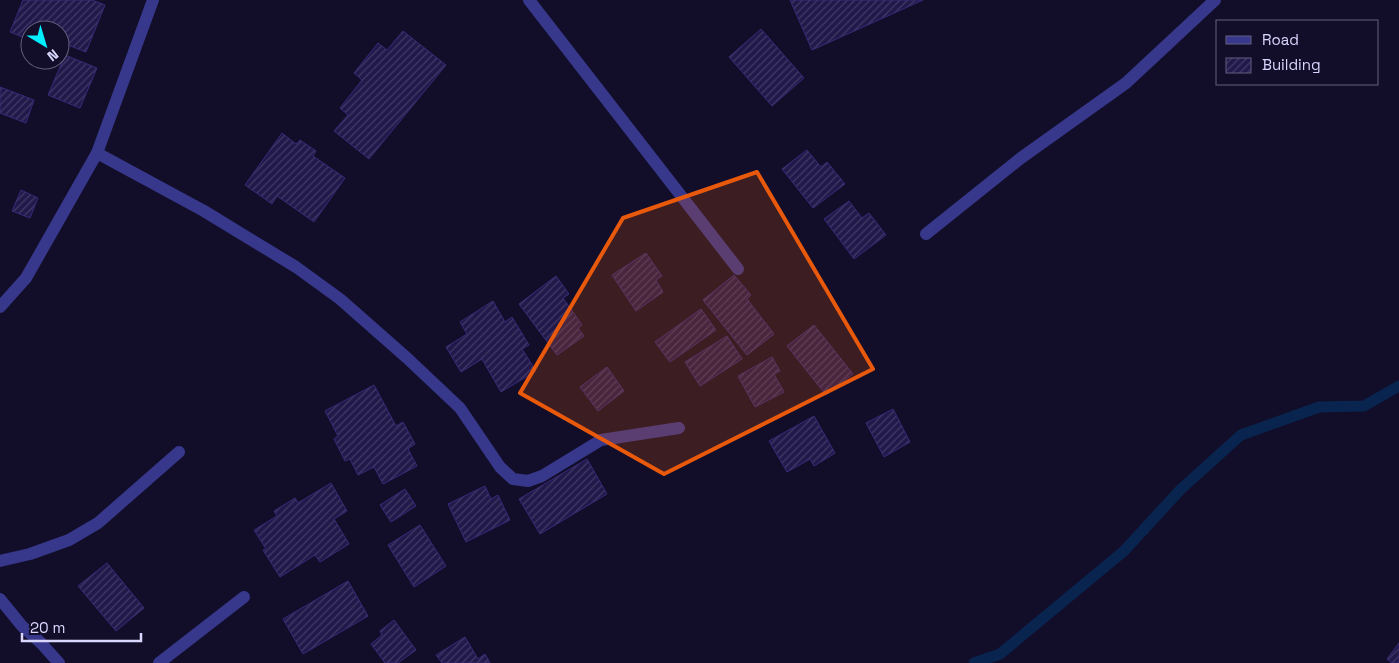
<svg xmlns="http://www.w3.org/2000/svg" width="1399" height="663" font-family="'Space Grotesk',sans-serif">
<style>
.lines{fill:none;stroke-linecap:round;stroke-linejoin:round}
.stream{stroke:#09244e;stroke-width:11}
.building{fill:url(#building-hatch);stroke:#372a79}
.service{stroke:#37378b;stroke-width:12}
.minor{stroke:#37378b;stroke-width:12}
.marked{fill:#e8590c;fill-opacity:0.2;stroke:#e8590c;stroke-width:4;stroke-linejoin:round}
</style>
<defs>
<pattern id="building-hatch" width="6" height="6" patternUnits="userSpaceOnUse" patternTransform="scale(1.25)"><rect width="6" height="6" fill="#22194b"/><path d="M-1 1l2-2M0 6l6-6M5 7l2-2" fill="none" stroke="#423a66"/></pattern>
</defs>
<rect width="100%" height="100%" fill="#120e29"/>
<g class="lines">
<path class="stream" d="M974,663l26,-9 124,-103 57,-62 60,-54 78,-28 45,-1 35,-20"/>
</g>
<g class="building">
<path d="M23,0h69l13,5 -19,47 -26,-10v-12h-30v10l-20,-8z"/>
<path d="M790,0h133l-111,50z"/>
<path d="M761,29l43,49 -32,28 -43,-49z"/>
<path d="M403,31l43,34 -77,94 -35,-28 14,-16 -8,-7 22,-28 -8,-7 24,-30 9,7z"/>
<path d="M65,55l32,13 -17,40 -32,-13z"/>
<path d="M0,87l34,13 -8,23 -26,-10z"/>
<path d="M282,133l14,11 4,-4 16,11 -3,5 32,22 -31,44 -37,-26 -5,8 -27,-19z"/>
<path d="M807,150l14,17 6,-5 18,22 -32,24 -31,-39z"/>
<path d="M21,190l17,8 -8,20 -18,-7z"/>
<path d="M849,201l13,17 7,-5 17,22 -32,24 -30,-40z"/>
<path d="M646,253l16,23 -6,4 7,12 -27,19 -24,-36z"/>
<path d="M734,275l17,20 -4,4 27,35 -27,21 -44,-55z"/>
<path d="M556,276l13,18 -6,4 19,27 -4,3 6,8 -27,19 -38,-51z"/>
<path d="M493,301l12,21 7,-5 17,28 -7,4 14,22 -35,21 -19,-33 -21,13 -15,-25 21,-13 -7,-12z"/>
<path d="M701,309l15,21 -46,32 -15,-20z"/>
<path d="M814,325l39,49 -27,21 -39,-49z"/>
<path d="M727,336l15,23 -42,27 -15,-24z"/>
<path d="M772,357l8,14 -6,3 10,18 -29,15 -17,-31z"/>
<path d="M607,367l17,24 -26,20 -18,-24z"/>
<path d="M374,385l22,41 7,-4 12,22 -7,5 9,17 -34,18 -9,-17 -16,8 -8,-16 -5,2 -11,-22 4,-3 -13,-25z"/>
<path d="M893,409l17,33 -26,15 -18,-34z"/>
<path d="M814,416l21,37 -21,13 -4,-7 -23,13 -18,-31z"/>
<path d="M587,459l20,35 -67,40 -21,-35z"/>
<path d="M331,483l16,28 -13,8 15,25 -29,18 -5,-7 -35,22 -17,-27 3,-1 -12,-19 23,-14 -3,-5 21,-13 3,5z"/>
<path d="M485,486l6,13 7,-4 12,25 -44,22 -18,-38z"/>
<path d="M405,489l11,17 -25,16 -11,-17z"/>
<path d="M420,525l26,41 -32,21 -26,-42z"/>
<path d="M107,563l37,45 -28,23 -38,-45z"/>
<path d="M348,581l20,35 -65,38 -20,-35z"/>
<path d="M394,620l22,30 -18,13h-13l-14,-19 11,-9 -2,-4z"/>
<path d="M465,637l13,22 7,-5 5,9h-48l-6,-8z"/>
<path d="M1399,643v20h-7l-5,-4z"/>
</g>
<g class="lines">
<g class="service">
<path d="M926,234l95,-76 105,-75 89,-83"/>
<path d="M0,561l30,-7 39,-14 29,-17 81,-71"/>
<path d="M159,663l85,-66"/>
</g>
<g class="minor">
<path d="M529,0l209,269"/>
<path d="M97,153l107,58 92,56 44,32 67,59 53,50 40,59 13,12 15,2 14,-5 59,-36 78,-12"/>
<path d="M0,307l26,-29 71,-125 56,-153"/>
<path d="M0,599l22,27 19,17 18,20"/>
</g>
</g>
<path class="marked" d="M757,172l116,197 -209,105 -144,-81 103,-175z"/>
<rect x="1216" y="20" width="162" height="65" fill="#120e29" stroke="#625e7f"/>
<rect x="1226" y="36" width="25" height="8" fill="#37378b" stroke="#625e7f"/>
<text x="1262" y="45" font-size="15" fill="#dad7ff">Road</text>
<rect x="1226" y="58" width="25" height="15" fill="url(#building-hatch)" stroke="#625e7f"/>
<text x="1262" y="70" font-size="15" fill="#dad7ff">Building</text>
<g transform="translate(45 45) rotate(142)"><circle r="24" fill="#120e29" stroke="#625e7f"/>
<path d="M0-4L9 19L0 12L-9 19Z" fill="#03eeff"/>
<text y="-8" font-size="14" font-weight="bold" text-anchor="middle" fill="#dad7ff">N</text>
</g>
<path d="M22 633v8h119v-8" fill="none" stroke="#dad7ff" stroke-width="2.5"/>
<text x="30" y="633" font-size="15" fill="#dad7ff" stroke="#120e29" stroke-width="4" paint-order="stroke">20 m</text>
</svg>
